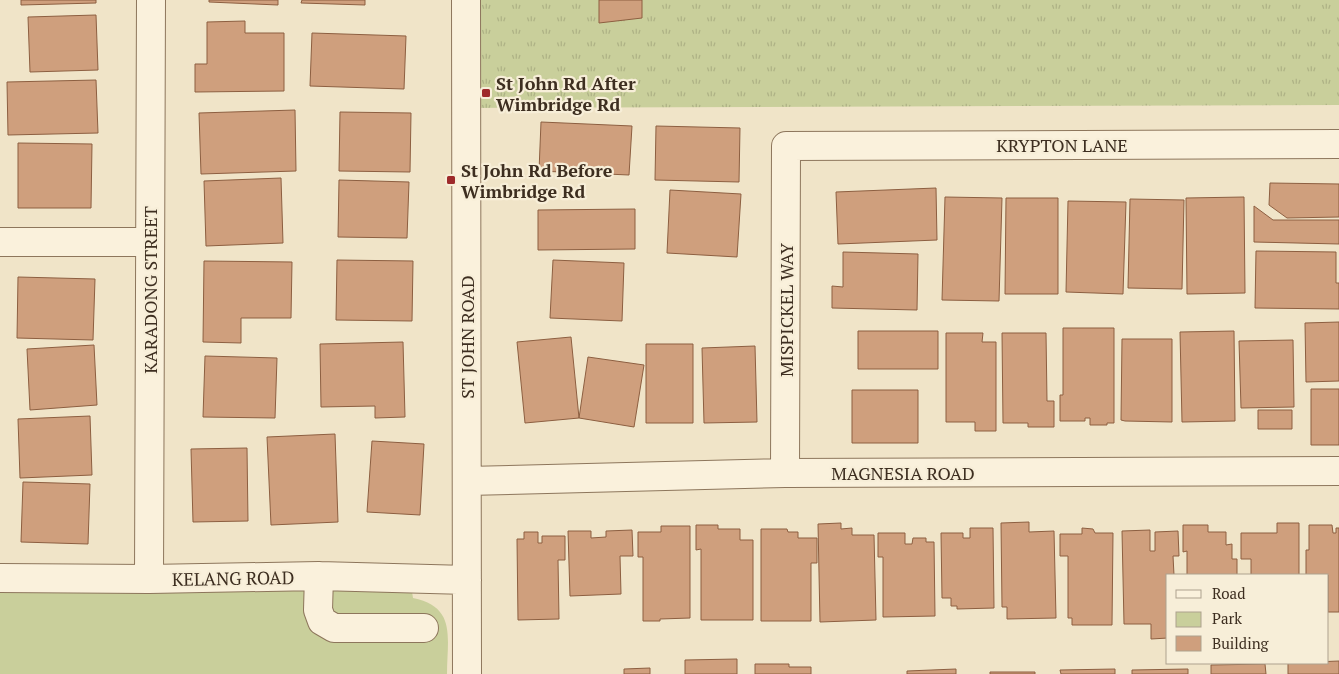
<svg xmlns="http://www.w3.org/2000/svg" width="1339" height="674" font-family="'PT Serif',serif">
  <style>
    .grass { fill: url(#grass-tufts) }
    .park { fill: #c9cf9b }
    .building { fill: #cf9f7d; stroke: #8d5f41 }
    .lines { fill: none; stroke-linecap: round; stroke-linejoin: round }
    .minor-casing { stroke: #8d765c; stroke-width: 30 }
    .minor { stroke: #faf1dc; stroke-width: 28 }
    .poi-dot { fill: #9e2a2b; stroke: #f7eed8; stroke-width: 2 }
    .labels { text-anchor: middle; dominant-baseline: central; stroke-width: 4.5; stroke-linejoin: round; paint-order: stroke }
    .poi-label { font-size: 18px; font-weight: bold; fill: #3d2e20; stroke: #f7eed8; text-anchor: start }
    .street-label { font-size: 18px; fill: #3d2e20; stroke: #f7eed8 }
  </style>
  <defs>
    <pattern id="grass-tufts" width="24" height="20" patternUnits="userSpaceOnUse" patternTransform="scale(1.25)"><rect width="24" height="20" fill="#c9cf9b"/><path d="M3 7l-1-3M5 7V3M7 7l1-3M15 17l-1-3M17 17v-4M19 17l1-3" fill="none" stroke="#aeb285"/></pattern>
  </defs>
  <rect width="100%" height="100%" fill="#f0e4c8"/>
  <path class="grass" d="M463,0H1339V105L466,108Z"/>
  <path class="park" d="M0,578L410,579L413,598C457,607 447,638 447,674H0Z"/>
  <path class="building" d="M21,0H96V3L21,5Z
    M209,0H278V5L209,2Z
    M302,0H365V5L301,3Z
    M599,0H642V18L599,23Z
    M96,15L98,70L30,72L28,17Z
    M245,21V33H284V91L195,92V64H207V22Z
    M312,33L406,36L404,89L310,86Z
    M96,80L98,133L8,135L7,82Z
    M295,110L296,171L201,174L199,113Z
    M340,112L411,113L410,172L339,171Z
    M541,122L632,126L629,175L539,171Z
    M656,126L740,128L739,182L655,180Z
    M18,143L92,144L91,208H18Z
    M281,178L283,243L206,246L204,181Z
    M339,180L409,182L407,238L338,237Z
    M1270,183L1339,184V217L1287,218L1269,205Z
    M936,188L937,240L838,244L836,192Z
    M670,190L741,194L737,257L667,253Z
    M945,197L1002,198L999,301L942,300Z
    M1244,197L1245,293L1187,294L1186,198Z
    M1006,198H1058V294H1005Z
    M1130,199L1184,200L1182,289L1128,288Z
    M1068,201L1126,202L1123,294L1066,292Z
    M1254,206L1273,220H1339V244L1254,242Z
    M635,209V249L538,250V210Z
    M1256,251L1336,252V283H1339V309L1255,308Z
    M843,252L918,254L917,310L832,308V286L843,287Z
    M337,260L413,261L412,321L336,320Z
    M553,260L624,263L622,321L550,318Z
    M204,261L292,262L291,318H241V343L203,342Z
    M18,277L95,279L93,340L17,338Z
    M1339,322V381L1306,382L1305,323Z
    M1063,328H1114V423H1107V425H1090V418H1085V421H1060V395H1063Z
    M858,331H938V369H858Z
    M1234,331L1235,421L1182,422L1180,332Z
    M946,333H983L982,342H996V431H975V422H946Z
    M1002,333H1046L1047,401H1054V427H1028V423H1003Z
    M571,337L579,418L525,423L517,342Z
    M1122,339H1172V422L1125,421L1121,420Z
    M1293,340L1294,407L1241,408L1239,341Z
    M403,342L405,417L375,418V406L321,407L320,344Z
    M646,344H693V423H646Z
    M94,345L97,405L30,410L27,349Z
    M755,346L757,422L704,423L702,348Z
    M205,356L277,358L275,418L203,417Z
    M588,357L644,365L634,427L579,418Z
    M1311,389H1339V445H1311Z
    M852,390H918V443H852Z
    M1258,410H1292V429H1258Z
    M90,416L92,475L20,478L18,419Z
    M335,434L338,522L271,525L267,437Z
    M372,441L424,444L420,515L367,512Z
    M247,448L248,521L193,522L191,449Z
    M23,482L90,484L88,544L21,542Z
    M1029,522V532L1054,531L1056,618L1007,619V607H1002L1001,523Z
    M841,523V529L852,528V535H874L876,620L820,622L818,524Z
    M1277,523H1299V575H1251V559H1241V533H1277Z
    M696,525H718V529H740V540H753V620H701V549L696,550Z
    M1183,525H1208V532H1226V545L1232,544V559H1237V575H1187V551L1183,552Z
    M1309,525H1332L1333,533H1336V528H1339V612H1328V575H1306V550H1309Z
    M661,526H690V618L660,619V621H643V557H638V532H661Z
    M970,528H993L994,608L957,609V606H951V598H942L941,533H963V538H970Z
    M1082,528L1093,529L1095,533H1113L1112,625H1072V618H1068V556H1060V534H1082Z
    M761,529H787L788,532H798V538H817V563H811V621H761Z
    M632,530L633,556H620L621,594L570,596L568,531H591V538L606,537V531Z
    M1150,530V551H1155V532L1178,531L1179,556H1173L1174,575H1168V638L1151,639V624H1124L1122,531Z
    M524,532H538V543H542V536H565V560H558L559,619L518,620L517,539H524Z
    M878,533H905V544H912L913,538H926V542H934L935,616L883,617V557H878Z
    M737,659V674H685V660Z
    M1339,661V674H1288V663Z
    M755,664H789V667H811V674H755Z
    M1265,664L1266,674H1211V665Z
    M650,668V674H624V669Z
    M956,669V674H907V671Z
    M1115,669V674H1061L1060,670Z
    M1188,669V674H1132V670Z
    M990,672H1035V674H990Z"/>
  <g class="lines">
    <g class="minor-casing">
      <path id="minor" d="M466,0L467,674
        M0,242H150
        M785,473L786,146L1339,144
        M467,481L785,473L1339,471
        M319,576L318,610L322,621L334,628H424
        M0,578L149,579L319,576L467,580
        M149,579L151,0"/>
    </g>
    <use href="#minor" class="minor"/>
  </g>
  <g class="poi-dot">
    <rect x="481" y="88" width="10" height="10" rx="2.5"/>
    <rect x="446" y="175" width="10" height="10" rx="2.5"/>
  </g>
  <g class="labels">
    <g class="poi-label">
      <text x="496" y="83">St John Rd After<tspan x="496" dy="21">Wimbridge Rd</tspan></text>
      <text x="461" y="170">St John Rd Before<tspan x="461" dy="21">Wimbridge Rd</tspan></text>
    </g>
    <g class="street-label">
      <text x="1062" y="145">KRYPTON LANE</text>
      <text transform="translate(150 290) rotate(-90)">KARADONG STREET</text>
      <text transform="translate(786 310) rotate(-90)">MISPICKEL WAY</text>
      <text transform="translate(467 337) rotate(-90)">ST JOHN ROAD</text>
      <text x="903" y="473">MAGNESIA ROAD</text>
      <text transform="translate(233 578) rotate(-1)">KELANG ROAD</text>
    </g>
  </g>
  <rect x="1166" y="574" width="162" height="90" fill="#f7eed8" stroke="#ada18e"/>
  <rect x="1176" y="590" width="25" height="8" fill="#faf1dc" stroke="#ada18e"/>
  <text x="1212" y="599" font-size="15" fill="#3d2e20">Road</text>
  <rect x="1176" y="612" width="25" height="15" fill="#c9cf9b" stroke="#ada18e"/>
  <text x="1212" y="624" font-size="15" fill="#3d2e20">Park</text>
  <rect x="1176" y="636" width="25" height="15" fill="#cf9f7d" stroke="#ada18e"/>
  <text x="1212" y="649" font-size="15" fill="#3d2e20">Building</text>
</svg>
